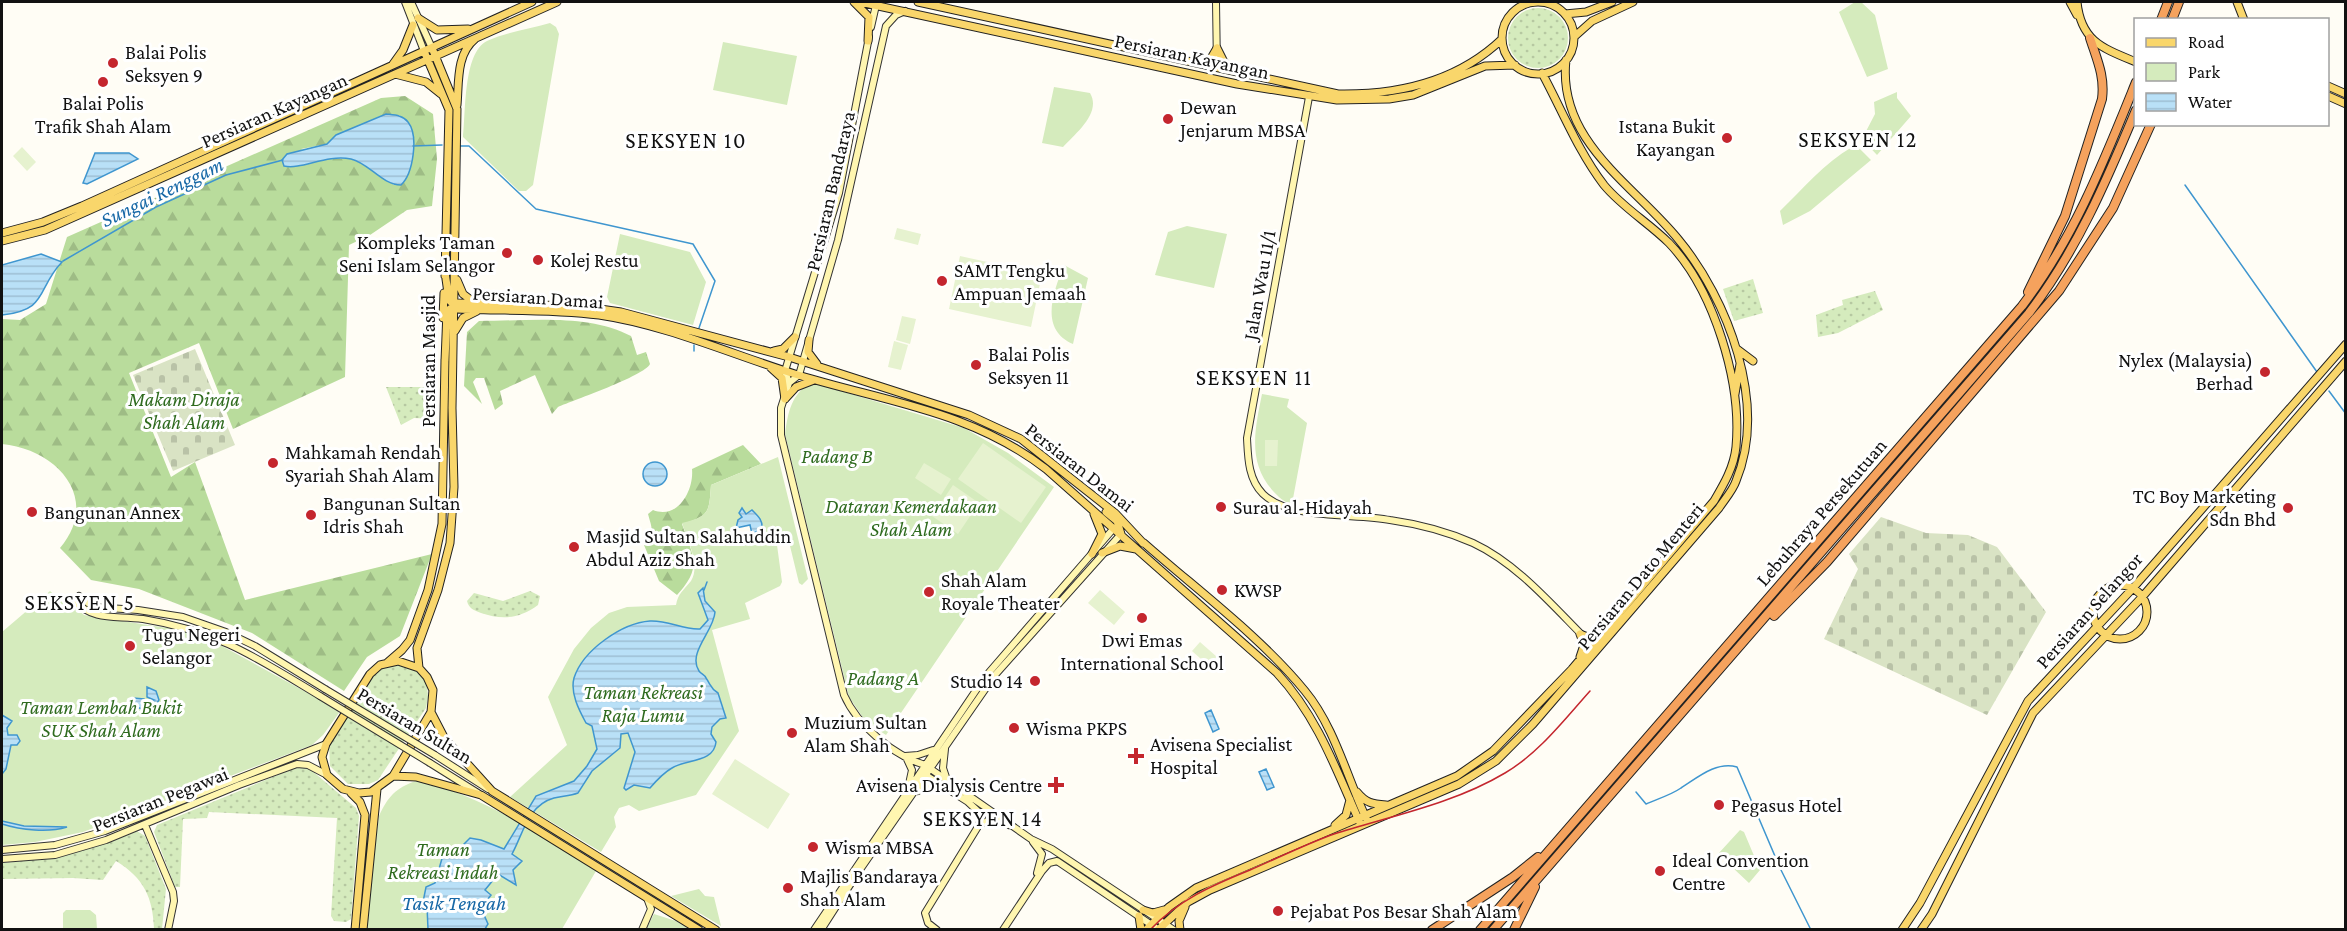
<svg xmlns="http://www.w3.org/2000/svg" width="2347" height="931" font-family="'Crimson Pro',serif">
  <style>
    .grass { fill: url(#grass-dots) }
    .forest { fill: url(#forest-firs); fill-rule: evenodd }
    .cemetery { fill: url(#cemetery-stones) }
    .park { fill: #d5ebbd; fill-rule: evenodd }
    .pitch { fill: #e6f2cf }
    .water { fill: url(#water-rules); stroke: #3f96cf; stroke-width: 1.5 }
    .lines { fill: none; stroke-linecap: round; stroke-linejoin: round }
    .stream { stroke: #3f96cf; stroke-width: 1.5 }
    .secondary-casing { stroke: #333; stroke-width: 8 }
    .primary-casing { stroke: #222; stroke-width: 9 }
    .highway-casing { stroke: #222; stroke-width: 10 }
    .secondary { stroke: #fff6b0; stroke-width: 6 }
    .primary { stroke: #f9d66b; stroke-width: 7 }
    .highway { stroke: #f5a25d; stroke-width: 8 }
    .tram { stroke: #c4262e; stroke-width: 1.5 }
    .secondary-bridge-casing { stroke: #333; stroke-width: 8; stroke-linecap: butt }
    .secondary-bridge { stroke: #fff6b0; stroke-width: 6 }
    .poi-dot { fill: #c4262e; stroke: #fff; stroke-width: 2 }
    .labels { text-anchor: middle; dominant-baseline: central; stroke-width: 6; stroke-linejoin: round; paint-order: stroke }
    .poi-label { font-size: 20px; fill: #111; stroke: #fff; text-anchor: start }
    .street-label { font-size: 20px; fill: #111; stroke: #fff }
    .park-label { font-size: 20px; font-style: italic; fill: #2f6b1f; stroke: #fff }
    .water-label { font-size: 21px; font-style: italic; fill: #1768a6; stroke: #fff }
    .quarter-label { font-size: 22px; letter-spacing: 1.5px; fill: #111; stroke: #fff }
  </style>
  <defs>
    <pattern id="grass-dots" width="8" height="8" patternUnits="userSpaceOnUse" patternTransform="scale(1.5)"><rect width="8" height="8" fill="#d5ebbd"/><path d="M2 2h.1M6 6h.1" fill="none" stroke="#b6c8a1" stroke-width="1.8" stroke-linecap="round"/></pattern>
    <pattern id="forest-firs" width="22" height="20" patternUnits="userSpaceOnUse" patternTransform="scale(1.5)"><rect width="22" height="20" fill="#b9dc9c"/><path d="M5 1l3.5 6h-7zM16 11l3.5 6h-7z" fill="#9ebc85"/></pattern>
    <pattern id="cemetery-stones" width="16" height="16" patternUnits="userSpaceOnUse" patternTransform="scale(1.5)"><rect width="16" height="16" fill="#d9e3c4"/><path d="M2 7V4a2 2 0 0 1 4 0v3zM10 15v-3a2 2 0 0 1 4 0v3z" fill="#b9c2a7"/></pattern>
    <pattern id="water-rules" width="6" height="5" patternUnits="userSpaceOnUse" patternTransform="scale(1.5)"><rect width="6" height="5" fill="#b9e0f7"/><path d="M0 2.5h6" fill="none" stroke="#9ebfd3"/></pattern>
  </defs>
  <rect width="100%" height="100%" fill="#fffdf5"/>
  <path class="grass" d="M1508 38a30 30 0 1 1 60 0a30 30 0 1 1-60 0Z
    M1753,279L1763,313L1734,321L1723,289Z
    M1875,291L1883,310L1838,333L1818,337L1816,315L1843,305L1842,300Z
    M386,387H436L434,419L414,418L401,425Z
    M530,591L540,596L538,605C519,619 502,620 481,613C474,610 469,609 467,601L474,593L503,601Z
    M392,664L412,668L422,676L427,685L428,697L426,708L378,780L369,784H348L330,766L329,745L370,675L380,668Z
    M297,767L310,769L356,808L359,816L351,919L346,922L334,921L331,916L337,818L209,812L207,818L183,819L180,887H175L154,832L157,825Z
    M137,831L145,836L166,889L162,929H154C153,898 144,878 116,861L103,880L73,878L2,879V863C53,859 89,852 137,831Z"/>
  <path class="forest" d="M405,96L433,114L437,159L432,206L407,210L370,235L349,245L345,377L233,429L199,343L129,373L171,477L195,462L245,600L432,554L400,636L367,657L344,691L252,633L139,589L91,580L60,548C102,498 56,449 2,444V319L20,320L46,304L67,237L381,98ZM399,115C422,132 401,163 394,185L365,165L351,159L322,158L301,149L327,144L336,135Z
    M479,321C527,321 588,313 631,336L637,355L646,352L650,364C644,376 574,400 558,407L552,414L535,375L500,391L503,404L495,410L484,378H476L473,382L482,404L464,386L467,332Z
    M743,445L761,464L711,485C709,512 710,516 682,524C693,557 703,567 677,595L659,581L644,545C657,537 651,526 648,514L653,510C678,520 694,490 692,469Z"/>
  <path class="cemetery" d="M195,349L235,445L173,471L133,375Z
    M1881,517L1926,533L1968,535L1997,547L2046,612L1987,715L1824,639L1858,569L1849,554Z"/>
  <path class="park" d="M1855,2H1861L1875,15L1888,69L1867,77L1839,12Z
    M550,23L556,27L559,34L533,185L526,191H519L463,137C466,112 463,53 487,41C506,32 530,29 550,23Z
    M723,42L797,56L787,105L713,90Z
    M1054,87L1090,93C1102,113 1075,134 1063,147L1042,143Z
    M1897,92V98L1911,116L1877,155L1862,139L1875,114L1874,102Z
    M1852,147L1859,148L1871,160L1810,211L1783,225L1780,211C1803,189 1824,163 1852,147Z
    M1187,226L1227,234L1214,288L1155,275L1168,232Z
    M620,234L690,252L706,282L693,325L610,303L607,297Z
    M1064,265L1088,278L1073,344C1039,329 1053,293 1064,265Z
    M811,382L964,428L1008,453L1054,487L886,735L866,722L849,697L785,434C788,412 791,395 811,382Z
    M1262,394L1289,399L1287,407L1307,423L1292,504C1283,502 1279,497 1273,491C1247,462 1255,429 1262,394Z
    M778,457L808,579L802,585L799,583L790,546L785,543L777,545L782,582L780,586L745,603L750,619L712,630L739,731L696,795L639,811L629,805L619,808L614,817L616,827L601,852L510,797L567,745L548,697L574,649L591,628L609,613L627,607L676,605C678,593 684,590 691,581C701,565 687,539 682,523C710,516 709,512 711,485ZM752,510L761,520V531L752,534L753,537L739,540L736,528L742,517Z
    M50,591L64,604L68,601L84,615L180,630L213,641L337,709L339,713L323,735L312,745L83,832L35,842L2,845V632Z
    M416,781C484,795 538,834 596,871L562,929L365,930L379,816C388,797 395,788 416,781Z
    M1740,830L1744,832L1760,870L1749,883L1718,854Z
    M699,889L705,896L714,897L721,926L671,896Z
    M66,910H90L96,915L97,929H63V913Z
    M654,914L676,921L690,929H646Z"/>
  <path class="pitch" d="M22,147L36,162L27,171L13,156Z
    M897,228L921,234L918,245L894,239Z
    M960,256L1042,274L1031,327L949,309Z
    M902,316L916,319L910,344L896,340Z
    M894,341L908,345L901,370L888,367Z
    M1265,440H1278L1277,466H1265Z
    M983,443L1046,487L1021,523L958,479Z
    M924,463L951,479L941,495L915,478Z
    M953,485L979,503L958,534L932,516Z
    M1100,590L1125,612L1114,625L1088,603Z
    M1200,642L1217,657L1209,666L1192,651Z
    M735,759L790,794L768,829L712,794Z"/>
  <path class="water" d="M386,114C394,115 403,115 408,122C419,136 413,174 401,185C382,185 369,163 351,159C326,154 302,170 284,166L282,160L287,154L327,144L336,135Z
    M95,153H129L138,159L87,184L83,183Z
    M41,254L62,262C36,289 49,310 2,315V265Z
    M643 474a12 12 0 1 1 24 0a12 12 0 1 1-24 0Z
    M742,508L746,514L752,510C758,516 763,520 762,529L752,534L750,525L736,528L738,520L742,517L739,513Z
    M703,588L705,601L715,612C714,631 687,653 699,671C701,674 705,675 706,678C711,685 710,688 718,693L726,718L720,719L712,727L711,734L716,742C714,763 686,759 672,768C663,773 656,781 650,788L634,785L626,790L624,788L635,752L628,733L621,734L620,748L592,771L578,793C570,796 562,796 554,798C528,805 523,834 512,854L522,861L513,870L516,885L498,874L485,890L491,895L481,908L488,924L485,929H428L427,906L423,902L426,887L435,883L443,855L455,853L470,838L481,840L504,849L536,796L574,781L587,766L597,749L592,726L586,723C579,710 570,693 574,678C583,650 622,623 650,621C668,620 683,630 700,629L708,620L698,593Z
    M147,687L156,691L159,700L154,708L146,711L137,707L134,698L144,699L146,707L147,701L154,700L147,697Z
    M1211,710L1219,729L1213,732L1205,713Z
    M2,715L12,721L7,728L8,735H17L20,741L17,745H11L6,769L2,774Z
    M1266,769L1274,787L1267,790L1259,772Z
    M2,821L24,826L67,827C48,833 21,830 2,824Z"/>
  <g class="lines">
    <path class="stream" d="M413,146L442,145
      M460,146H469L536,209L693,244L715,281L699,328
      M2185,185L2317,372
      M63,261L156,207L226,175L283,160
      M694,345V351
      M2329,391L2346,414
      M704,590L707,582
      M1636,792L1646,804C1657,799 1671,795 1681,788C1697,778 1716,761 1737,767L1780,868L1811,930"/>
    <g class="secondary-casing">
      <path id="secondary" d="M405,2L424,51
        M411,2L432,48
        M1216,2L1217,68
        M871,27L876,5
        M869,37L839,193L785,371L789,383L781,408V435L844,695C857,725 894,756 925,765L1031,839L1052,849L1174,930
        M1309,97L1247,438C1248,457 1248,479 1263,494C1290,520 1354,513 1390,520C1418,524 1446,531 1473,543C1520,565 1556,610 1593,646
        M789,383L799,375L838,240L886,26L896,15L905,11
        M320,696C257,658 218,631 143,619C115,615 96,622 74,601L79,596L93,607L138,610L183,617L226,632L255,646L325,689
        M945,749L943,768L947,780
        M435,755L488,789
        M905,756L918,755L933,750
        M906,757L912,770L909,784
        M430,763L478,793
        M924,774L968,802L982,815L979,825L925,913L928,923L937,930
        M918,791L929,785H939
        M145,825L173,892L174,901L168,930
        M979,825L992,819L1008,825
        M1033,842L1042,854L1037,873
        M2,850L55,845L105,831L326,744
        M2,859L55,855L106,840L239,785L297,764L308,765L327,775
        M642,930L651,909L647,898
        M814,930L985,677L1114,528
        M821,930L857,874L995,675L1121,534
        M1003,930L1042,871L1049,863L1057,861L1159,930"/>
    </g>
    <g class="primary-casing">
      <path id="primary" d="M854,2L869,17L868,41
        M860,2L1237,84L1337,100L1389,99L1413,95L1485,66L1515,65
        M918,2L1338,94C1398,95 1458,81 1502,39
        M2070,2L2077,15
        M2077,2C2081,41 2102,48 2136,62
        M2237,2L2244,20
        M1502 38a36 36 0 1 1 72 0a36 36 0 1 1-72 0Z
        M1565,14L1586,12L1612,2
        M418,18L437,30L468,29
        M1574,37L1592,21L1633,2
        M1217,48L1224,62L1232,70
        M424,51L449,110L445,276
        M1200,63L1210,60L1217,48
        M393,64L403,50L413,25
        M395,74L426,82L441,94
        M2328,86L2346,94
        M2328,96L2346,104
        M457,105C459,83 456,54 475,39
        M2,233L43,222L82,206L532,2
        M2,241L45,230L557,2
        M445,272L449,300L458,309C505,311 552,309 599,315C667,325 733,355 798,375C887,402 971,411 1046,469L1277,673C1317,716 1336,769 1359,821
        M457,280L463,294L475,303
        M443,318L444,293
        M455,331L463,318L477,311
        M809,340L808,352L817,364
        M1737,349L1753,361
        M774,351L783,349L795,337
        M445,361L447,311L458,303L579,306L621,312L789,357L969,415L1021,439L1115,513L1143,543
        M771,368L782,378L785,399
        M1735,394L1740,364
        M785,399L796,387L814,380
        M1106,512L1117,521L1121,534
        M1144,543C1196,589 1261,637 1305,691C1334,726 1347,777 1366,818
        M1102,553L1120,546L1136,549
        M1092,554L1102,534L1094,514
        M2093 612a27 27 0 1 1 54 0a27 27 0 1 1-54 0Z
        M1580,634L1590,638L1602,632
        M1580,657L1584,645L1580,634
        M398,661L419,668L427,677L433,690L431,712L393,776L371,792L359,793L343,789L327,775L322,757L326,744L370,674L380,665Z
        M387,663L402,650L410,640L428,590L442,524L445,359
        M419,668L417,648L438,590L450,543L454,487L452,408L457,109L432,48
        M431,712L445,739L492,791L716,930
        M393,776L416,777L481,795L699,930
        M1357,792C1366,803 1372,804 1386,805
        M351,793L360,802L365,815L355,930
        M1335,825L1346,815L1350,800
        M1143,910L1153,913L1164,910
        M1139,916L1141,930
        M363,930L377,789
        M1146,930L1169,907L1196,888L1457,776L1493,751L1572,669L1714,501C1724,484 1734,467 1736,447C1742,382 1714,290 1669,243C1649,223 1622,207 1604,185C1578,151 1562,110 1542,73
        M1158,930L1188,902L1210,890L1459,784L1496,761L1533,724L1719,508C1725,499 1733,490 1736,481C1768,404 1728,299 1678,239C1634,185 1557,141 1566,60
        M1180,930L1179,921L1185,907
        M1902,930L1920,903L2028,701L2133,588L2346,344
        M1921,930L1932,914L2033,713L2143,596L2346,361"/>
    </g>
    <g class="highway-casing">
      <path id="highway" d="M2161,20L2168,2
        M2172,20L2179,2
        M2028,292L2065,216L2102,99C2105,76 2097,60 2090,38
        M1774,616L1827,562L2059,291L2113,208L2151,124
        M1432,930L1513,877L1538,857
        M1480,930L2022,306C2074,238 2104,161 2136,82
        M1493,930L2029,313C2077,250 2106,182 2136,110
        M1514,930L1535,887"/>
    </g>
    <use href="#secondary" class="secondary"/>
    <use href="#primary" class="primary"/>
    <use href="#highway" class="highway"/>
    <path class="tram" d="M1150,930C1178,900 1213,885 1250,870C1278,858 1306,844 1334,834C1391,816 1453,804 1505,773C1539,753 1564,720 1590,691"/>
    <g class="secondary-bridge-casing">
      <path id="secondary-bridge" d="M325,689L435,755
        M320,696L430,763"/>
    </g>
    <use href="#secondary-bridge" class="secondary-bridge"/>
  </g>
  <g class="poi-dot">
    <circle cx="113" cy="63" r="6"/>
    <circle cx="103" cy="82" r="6"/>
    <circle cx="1168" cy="119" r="6"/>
    <circle cx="1727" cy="138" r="6"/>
    <circle cx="507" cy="253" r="6"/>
    <circle cx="538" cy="260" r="6"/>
    <circle cx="942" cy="281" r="6"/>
    <circle cx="976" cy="365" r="6"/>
    <circle cx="2265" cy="372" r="6"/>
    <circle cx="273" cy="463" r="6"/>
    <circle cx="1221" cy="507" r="6"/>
    <circle cx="2288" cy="508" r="6"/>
    <circle cx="32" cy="512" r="6"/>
    <circle cx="311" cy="515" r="6"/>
    <circle cx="574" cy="547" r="6"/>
    <circle cx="1222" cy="590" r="6"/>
    <circle cx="929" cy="592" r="6"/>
    <circle cx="1142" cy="618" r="6"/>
    <circle cx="130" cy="646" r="6"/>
    <circle cx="1035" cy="681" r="6"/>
    <circle cx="1014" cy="728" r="6"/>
    <circle cx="792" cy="733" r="6"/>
    <path d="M1133 747h6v6h6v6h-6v6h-6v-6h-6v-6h6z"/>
    <path d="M1053 776h6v6h6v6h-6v6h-6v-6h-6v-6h6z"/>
    <circle cx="1719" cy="805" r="6"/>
    <circle cx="813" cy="847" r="6"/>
    <circle cx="1660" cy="871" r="6"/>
    <circle cx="788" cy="888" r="6"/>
    <circle cx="1278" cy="911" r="6"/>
  </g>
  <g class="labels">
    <g class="poi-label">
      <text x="125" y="52">Balai Polis<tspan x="125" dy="23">Seksyen 9</tspan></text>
      <text x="103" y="103" text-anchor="middle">Balai Polis<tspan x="103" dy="23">Trafik Shah Alam</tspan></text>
      <text x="1180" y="107">Dewan<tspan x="1180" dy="23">Jenjarum MBSA</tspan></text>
      <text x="1715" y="126" text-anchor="end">Istana Bukit<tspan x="1715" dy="23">Kayangan</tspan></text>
      <text x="495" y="242" text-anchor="end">Kompleks Taman<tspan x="495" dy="23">Seni Islam Selangor</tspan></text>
      <text x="550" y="260">Kolej Restu</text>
      <text x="954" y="270">SAMT Tengku<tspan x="954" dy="23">Ampuan Jemaah</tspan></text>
      <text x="988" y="354">Balai Polis<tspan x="988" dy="23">Seksyen 11</tspan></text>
      <text x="2253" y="360" text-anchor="end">Nylex (Malaysia)<tspan x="2253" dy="23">Berhad</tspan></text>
      <text x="285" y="452">Mahkamah Rendah<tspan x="285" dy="23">Syariah Shah Alam</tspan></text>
      <text x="2276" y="496" text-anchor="end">TC Boy Marketing<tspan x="2276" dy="23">Sdn Bhd</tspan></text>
      <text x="323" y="503">Bangunan Sultan<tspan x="323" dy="23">Idris Shah</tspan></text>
      <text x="1233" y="507">Surau al-Hidayah</text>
      <text x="44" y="512">Bangunan Annex</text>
      <text x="586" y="536">Masjid Sultan Salahuddin<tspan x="586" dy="23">Abdul Aziz Shah</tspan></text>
      <text x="941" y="580">Shah Alam<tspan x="941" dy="23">Royale Theater</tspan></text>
      <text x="1234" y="590">KWSP</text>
      <text x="142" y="634">Tugu Negeri<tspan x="142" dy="23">Selangor</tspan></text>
      <text x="1142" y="640" text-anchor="middle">Dwi Emas<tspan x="1142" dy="23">International School</tspan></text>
      <text x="1023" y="681" text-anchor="end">Studio 14</text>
      <text x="804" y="722">Muzium Sultan<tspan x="804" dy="23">Alam Shah</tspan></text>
      <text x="1026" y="728">Wisma PKPS</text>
      <text x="1150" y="744">Avisena Specialist<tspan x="1150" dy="23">Hospital</tspan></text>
      <text x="1042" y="785" text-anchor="end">Avisena Dialysis Centre</text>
      <text x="1731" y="805">Pegasus Hotel</text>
      <text x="825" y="847">Wisma MBSA</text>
      <text x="1672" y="860">Ideal Convention<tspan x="1672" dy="23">Centre</tspan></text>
      <text x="800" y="876">Majlis Bandaraya<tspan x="800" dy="23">Shah Alam</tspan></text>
      <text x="1290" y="911">Pejabat Pos Besar Shah Alam</text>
    </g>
    <g class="street-label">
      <text transform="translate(1192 56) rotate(12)">Persiaran Kayangan</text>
      <text transform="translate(274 110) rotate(-24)">Persiaran Kayangan</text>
      <text transform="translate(830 191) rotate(-77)">Persiaran Bandaraya</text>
      <text transform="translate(1259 285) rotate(-80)">Jalan Wau 11/1</text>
      <text transform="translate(538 297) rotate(4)">Persiaran Damai</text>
      <text transform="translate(428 361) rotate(-90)">Persiaran Masjid</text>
      <text transform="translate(1080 467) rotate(38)">Persiaran Damai</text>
      <text transform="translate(1821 512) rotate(-49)">Lebuhraya Persekutuan</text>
      <text transform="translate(1640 576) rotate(-50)">Persiaran Dato Menteri</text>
      <text transform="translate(2089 610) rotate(-48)">Persiaran Selangor</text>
      <text transform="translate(415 725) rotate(31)">Persiaran Sultan</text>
      <text transform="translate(160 799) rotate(-22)">Persiaran Pegawai</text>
    </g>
    <g class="park-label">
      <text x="184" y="399">Makam Diraja<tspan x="184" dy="23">Shah Alam</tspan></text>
      <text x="837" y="456">Padang B</text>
      <text x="911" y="506">Dataran Kemerdakaan<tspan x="911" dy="23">Shah Alam</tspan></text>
      <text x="883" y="678">Padang A</text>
      <text x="643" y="692">Taman Rekreasi<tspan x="643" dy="23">Raja Lumu</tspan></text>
      <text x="101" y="707">Taman Lembah Bukit<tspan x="101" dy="23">SUK Shah Alam</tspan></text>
      <text x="443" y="849">Taman<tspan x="443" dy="23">Rekreasi Indah</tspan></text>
    </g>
    <g class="water-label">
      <text transform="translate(162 192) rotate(-26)">Sungai Renggam</text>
      <text x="454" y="903">Tasik Tengah</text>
    </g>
    <g class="quarter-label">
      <text x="1858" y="139">SEKSYEN 12</text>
      <text x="686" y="140">SEKSYEN 10</text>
      <text x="1254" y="377">SEKSYEN 11</text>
      <text x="80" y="602">SEKSYEN 5</text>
      <text x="983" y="818">SEKSYEN 14</text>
    </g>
  </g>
  <rect width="2347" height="931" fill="none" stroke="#111111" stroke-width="6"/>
  <rect x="2134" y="18" width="195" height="108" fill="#ffffff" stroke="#a0a0a0" stroke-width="1.5"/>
  <rect x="2146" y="38" width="30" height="9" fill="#f9d66b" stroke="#a0a0a0" stroke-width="1.5"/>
  <text x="2188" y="48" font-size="18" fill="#111111">Road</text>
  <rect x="2146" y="63" width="30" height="18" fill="#d5ebbd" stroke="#a0a0a0" stroke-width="1.5"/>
  <text x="2188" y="78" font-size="18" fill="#111111">Park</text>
  <rect x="2146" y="93" width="30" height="18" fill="url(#water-rules)" stroke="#a0a0a0" stroke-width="1.5"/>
  <text x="2188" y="108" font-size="18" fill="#111111">Water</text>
</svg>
